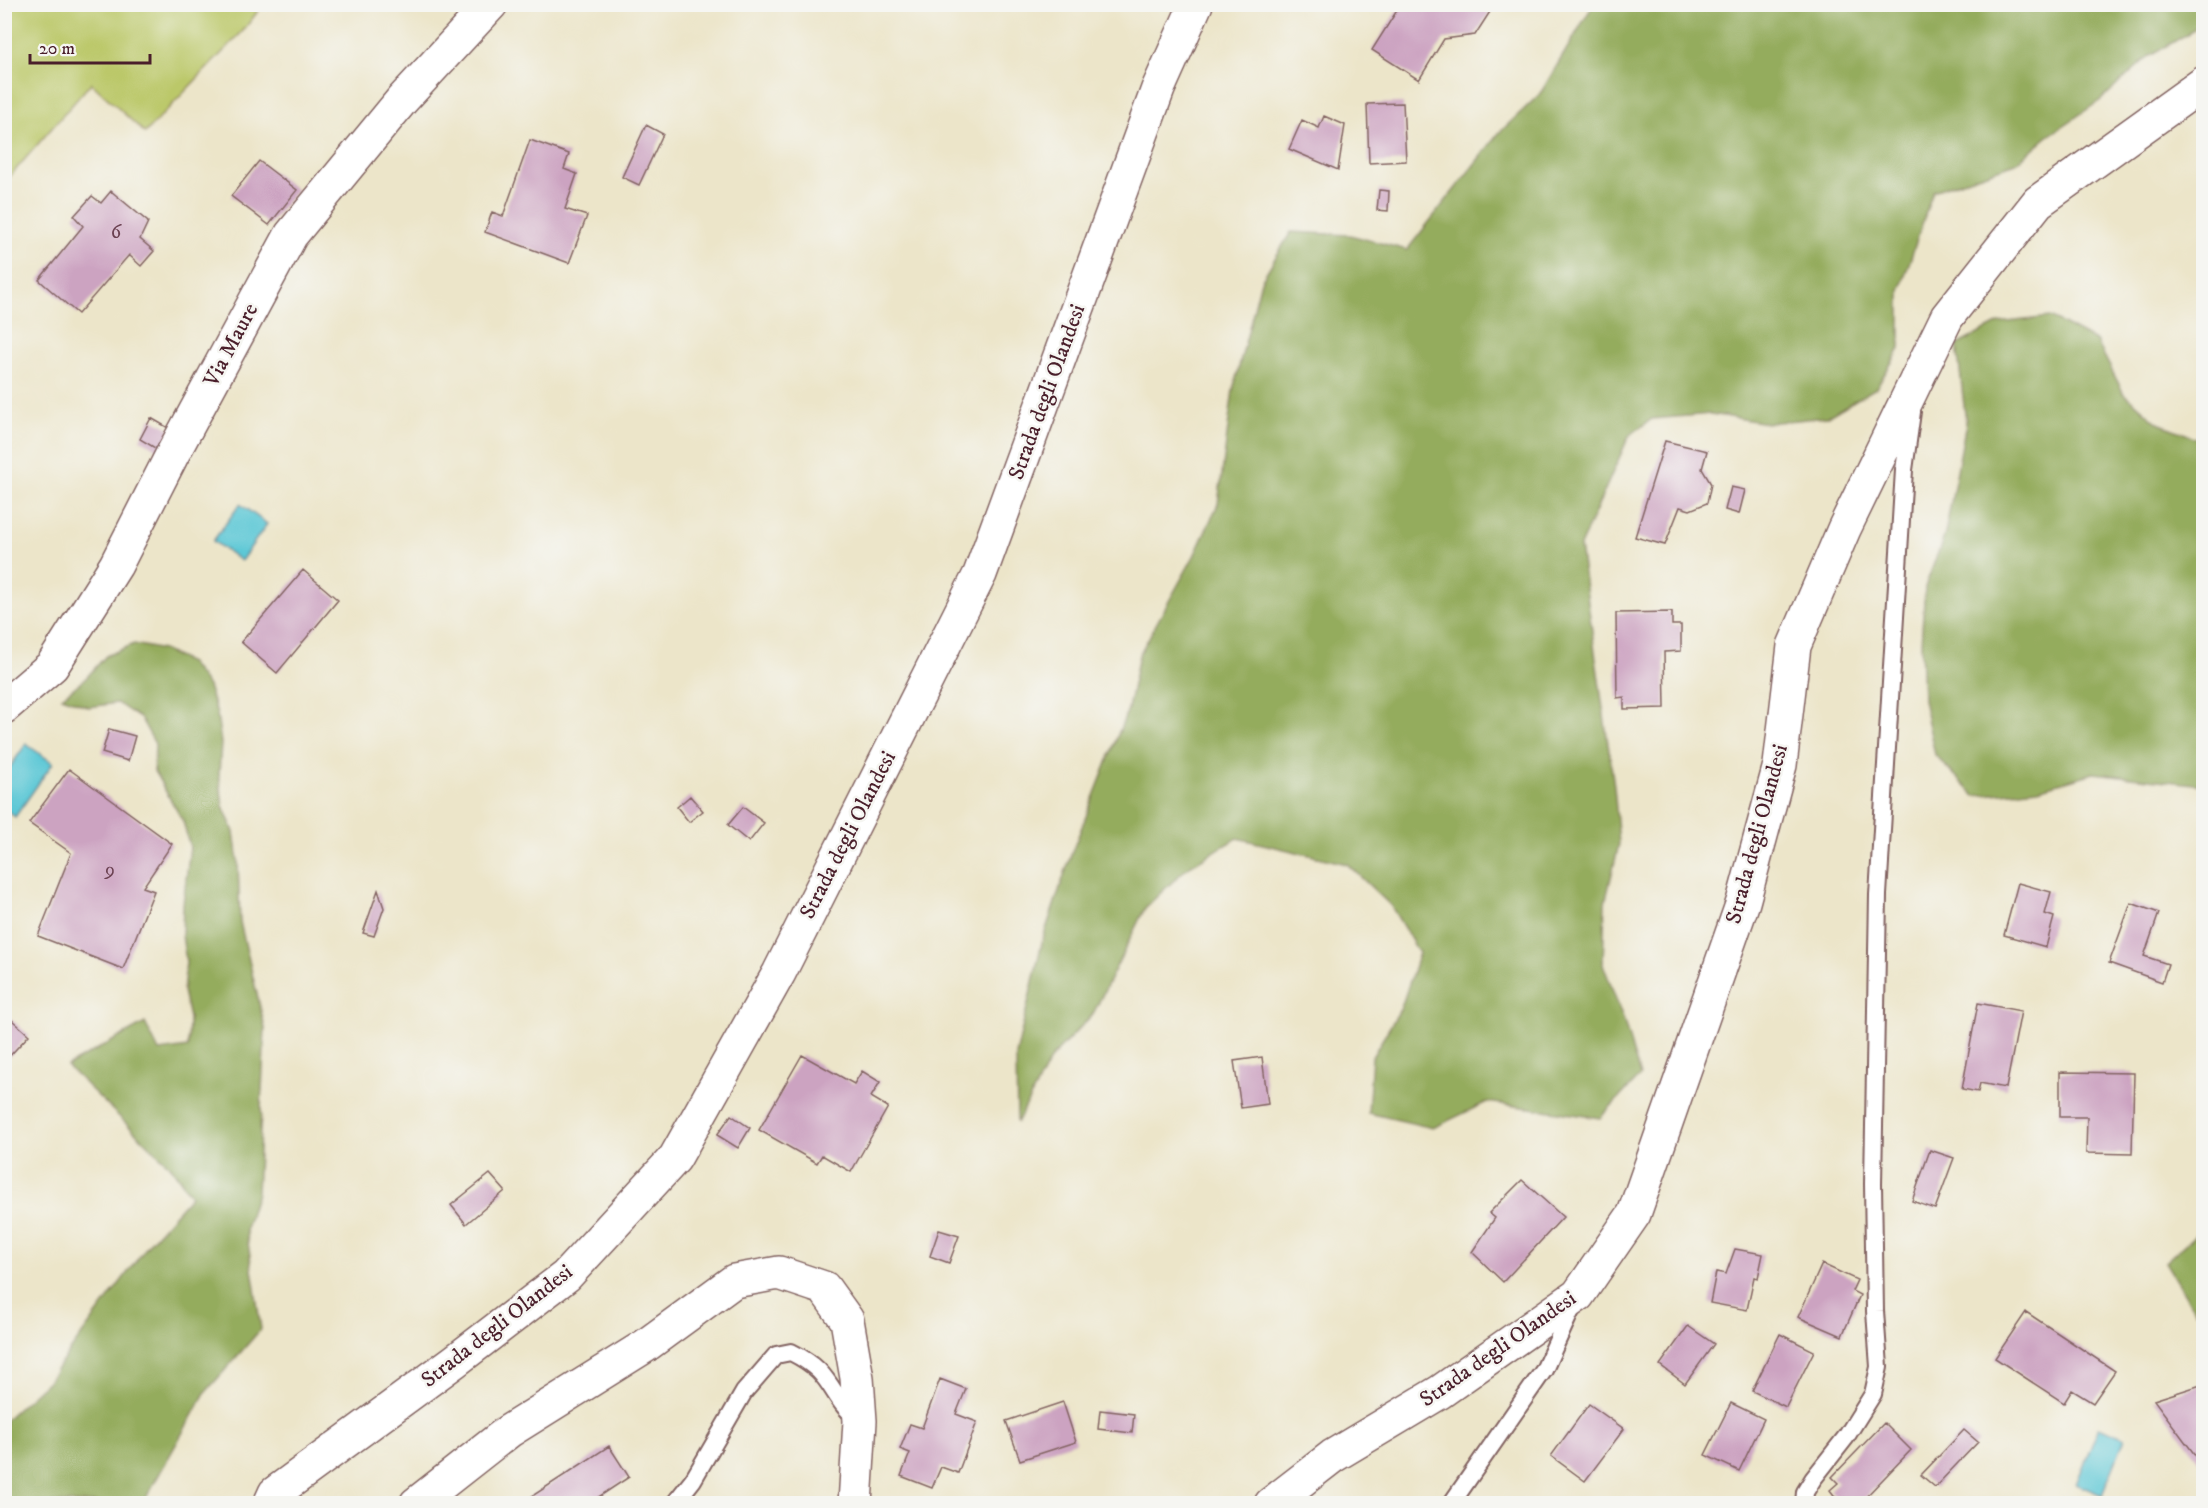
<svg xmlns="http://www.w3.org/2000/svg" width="2208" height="1508" font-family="'IM FELL DW Pica',serif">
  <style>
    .green { fill: #bbc869; stroke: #82744a; stroke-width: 1.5 }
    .forest { fill: #94ac5d; stroke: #6f6644; stroke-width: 1.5 }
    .water { fill: #5dc8d6; stroke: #547480; stroke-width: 1.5 }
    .building { fill: #cca3c1 }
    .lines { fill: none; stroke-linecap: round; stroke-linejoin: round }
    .lane-casing { stroke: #836462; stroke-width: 20 }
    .street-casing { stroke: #836462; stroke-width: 36 }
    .secondary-casing { stroke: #836462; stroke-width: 36 }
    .lane { stroke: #fff; stroke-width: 16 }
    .street { stroke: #fff; stroke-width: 33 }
    .secondary { stroke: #fff; stroke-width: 33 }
    .labels { text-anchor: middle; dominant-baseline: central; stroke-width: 5; stroke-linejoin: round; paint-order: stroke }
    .number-label { font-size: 20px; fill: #6a4050 }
    .street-label { font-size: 22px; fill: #4a1f2b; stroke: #f6f6f2 }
  </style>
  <rect width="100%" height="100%" fill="#f6f6f2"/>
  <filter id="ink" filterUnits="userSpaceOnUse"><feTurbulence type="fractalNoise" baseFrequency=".0167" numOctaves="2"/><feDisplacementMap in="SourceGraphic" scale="12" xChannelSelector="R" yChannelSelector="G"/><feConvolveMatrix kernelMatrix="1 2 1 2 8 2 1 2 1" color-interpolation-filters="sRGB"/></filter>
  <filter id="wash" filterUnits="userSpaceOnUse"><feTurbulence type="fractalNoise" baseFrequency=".008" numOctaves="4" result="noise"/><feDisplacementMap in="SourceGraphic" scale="24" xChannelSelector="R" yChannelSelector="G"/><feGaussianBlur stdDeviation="1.35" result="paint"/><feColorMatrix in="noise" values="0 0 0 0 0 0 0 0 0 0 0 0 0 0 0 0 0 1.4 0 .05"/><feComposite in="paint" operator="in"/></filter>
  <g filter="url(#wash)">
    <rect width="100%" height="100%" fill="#ece5c9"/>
    <path class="green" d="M5,4H260L261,7L243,31L145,133L91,83L5,182Z"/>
    <path class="forest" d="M1593,5L2203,4L2204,24L2148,57L2101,100L2047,137L2016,163L1933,191L1900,291V349L1876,388L1827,417L1767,423L1711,414L1652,419L1629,436L1580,546L1614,786L1619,844L1605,903L1603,964L1623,1018L1640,1076L1600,1118L1487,1102L1433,1128L1368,1113L1372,1057L1401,1008L1419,953L1391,906L1347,864L1237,838L1188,867L1145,908L1093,1014L1051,1058L1017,1123L1016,1055L1043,938L1072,852L1128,709L1139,655L1194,556L1218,504L1233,390L1261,281L1291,232L1350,235L1407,250L1499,133L1540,94Z
      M2050,317L2097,342L2123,392L2158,423L2201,440L2203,439V785L2094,773L2038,789L1975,796L1935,755L1923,700L1921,644L1925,587L1945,534L1966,423L1957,345L1999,323Z
      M134,644L163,650L190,663L208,686L217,714L221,743L219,774L223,806L234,832L238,861L240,922L265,1028L257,1193L246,1229L261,1329L205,1393L143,1503H5V1420L48,1381L150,1242L191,1196L172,1168L67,1066L145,1023L159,1051L188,1047L189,1018L183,991L186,962L182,935L183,904L190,847L183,821L154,771L155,744L141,719L117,703L89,707L62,697L85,679L106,656Z
      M2203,1228V1315L2195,1311L2165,1262Z"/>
    <path class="water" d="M240,504L267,524L241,561L213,541Z
      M26,744L53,763L15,817L5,809V774Z
      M2099,1427L2125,1438L2102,1495L2076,1484Z"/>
    <g id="blocks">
      <path class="building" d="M1401,4H1495L1475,35L1444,39L1419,80L1372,50Z
        M1403,103L1406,161L1369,163L1367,104Z
        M1324,116L1345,125L1338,170L1289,149L1302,120L1319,128Z
        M646,125L663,134L639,185L622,177Z
        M530,140L569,154L564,169L577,174L565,209L587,216L569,263L485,232L492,212L503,216Z
        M259,161L297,190L269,225L231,196Z
        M1379,190L1389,191L1388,211L1377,210Z
        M111,191L148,222L140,239L154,251L141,266L129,255L78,314L39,280L83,226L74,216L92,196L101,203Z
        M151,418L172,430L160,451L140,439Z
        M1665,441L1707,451L1702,469L1711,484L1707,503L1690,510L1680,507L1665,545L1635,537Z
        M1731,487L1745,490L1739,514L1725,510Z
        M303,570L338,600L277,673L241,642Z
        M1672,612V625H1681V651L1664,652L1665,708L1624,709V697L1617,698L1616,613Z
        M109,729L135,736L128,761L102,753Z
        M69,769L172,844L143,887L154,891L123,969L38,936L71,853L29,823Z
        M690,796L703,811L689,822L677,807Z
        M743,807L764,823L749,842L728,825Z
        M2018,883L2051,892L2045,914L2054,917L2046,947L2004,935Z
        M378,890L384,908L374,936L363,933Z
        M2131,903L2159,913L2144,956L2168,964L2162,982L2109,963Z
        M1978,1003L2021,1011L2006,1088L1980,1083L1978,1092L1962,1089Z
        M4,1013L29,1035L4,1062Z
        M802,1055L854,1084L862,1071L880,1082L871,1097L888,1107L851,1172L822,1155L817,1163L759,1130Z
        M1262,1057L1268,1104L1241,1108L1234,1061Z
        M2060,1072L2134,1073L2132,1154L2086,1153L2087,1117H2060Z
        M731,1115L750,1128L738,1148L717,1135Z
        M1930,1150L1954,1158L1935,1209L1912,1201Z
        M490,1174L505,1191L466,1224L451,1205Z
        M1522,1180L1563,1217L1503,1282L1472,1252L1495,1218L1489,1213Z
        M939,1230L959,1236L949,1263L930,1256Z
        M1735,1249L1763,1254L1758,1278L1754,1277L1747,1310L1710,1303L1716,1272L1726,1274Z
        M1822,1264L1857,1280L1852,1291L1860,1295L1842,1336L1798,1317Z
        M2026,1312L2115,1371L2093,1403L2072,1390L2064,1403L1995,1358Z
        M1688,1326L1714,1344L1685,1384L1660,1365Z
        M1780,1334L1814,1351L1786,1407L1752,1391Z
        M940,1379L966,1389L956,1414L977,1422L958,1473L941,1467L932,1488L901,1476L910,1453L900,1449L910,1424L922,1428Z
        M2204,1384V1467L2154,1400Z
        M1063,1402L1076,1442L1020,1460L1006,1421Z
        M1731,1403L1764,1419L1739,1471L1705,1455Z
        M1589,1404L1624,1429L1585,1481L1551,1456Z
        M1100,1410L1134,1414L1132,1433L1098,1429Z
        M1884,1423L1911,1450L1859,1504L1840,1503L1830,1490L1838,1483L1832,1477Z
        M1964,1430L1978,1442L1935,1487L1921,1475Z
        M609,1446L629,1477L588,1504H524L523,1502Z"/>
    </g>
  </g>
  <g filter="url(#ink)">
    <use href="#blocks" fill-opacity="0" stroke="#836462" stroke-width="1.5"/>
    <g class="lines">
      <g class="lane-casing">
        <path id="lane" d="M674,1504L693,1480L744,1392L776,1355L791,1352C801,1357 811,1363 819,1371C835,1388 839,1406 859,1420
          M1451,1504L1544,1370L1574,1304
          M1804,1504L1805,1492L1813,1479L1846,1437L1873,1394L1879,1367L1875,1311L1873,1184L1878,895L1904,470L1912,412"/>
      </g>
      <g class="street-casing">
        <path id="street" d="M4,707L52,666L116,565L171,457L291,235L402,100L491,4"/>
      </g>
      <g class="secondary-casing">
        <path id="secondary" d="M270,1504L275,1493L455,1361L566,1276L675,1158L779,973L980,574L1158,89L1196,4
          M416,1504L509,1431L645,1346L734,1281L779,1273L824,1288L847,1320L857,1378L860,1421L855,1504
          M1271,1504L1333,1456L1440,1392L1578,1295L1634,1214L1743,902L1780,765L1794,646L1844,529L1947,317L2038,202L2204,83"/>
      </g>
      <use href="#lane" class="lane"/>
      <use href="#street" class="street"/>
      <use href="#secondary" class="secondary"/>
    </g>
  </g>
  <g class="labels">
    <g class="number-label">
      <text x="116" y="232">6</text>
      <text x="110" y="870">9</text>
    </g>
    <g class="street-label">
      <text transform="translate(231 345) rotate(-62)">Via Maure</text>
      <text transform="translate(1047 392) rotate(-70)">Strada degli Olandesi</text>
      <text transform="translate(1757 834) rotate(-75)">Strada degli Olandesi</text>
      <text transform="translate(848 835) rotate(-63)">Strada degli Olandesi</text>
      <text transform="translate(497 1326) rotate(-38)">Strada degli Olandesi</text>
      <text transform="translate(1498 1349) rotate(-35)">Strada degli Olandesi</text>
    </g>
  </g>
  <rect width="2208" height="1508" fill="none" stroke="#f6f6f2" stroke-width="24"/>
  <path d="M30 54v9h120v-9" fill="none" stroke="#4a1f2b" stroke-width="3"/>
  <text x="39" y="54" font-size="18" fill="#4a1f2b" stroke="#f6f6f2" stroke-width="4.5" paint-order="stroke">20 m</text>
</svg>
